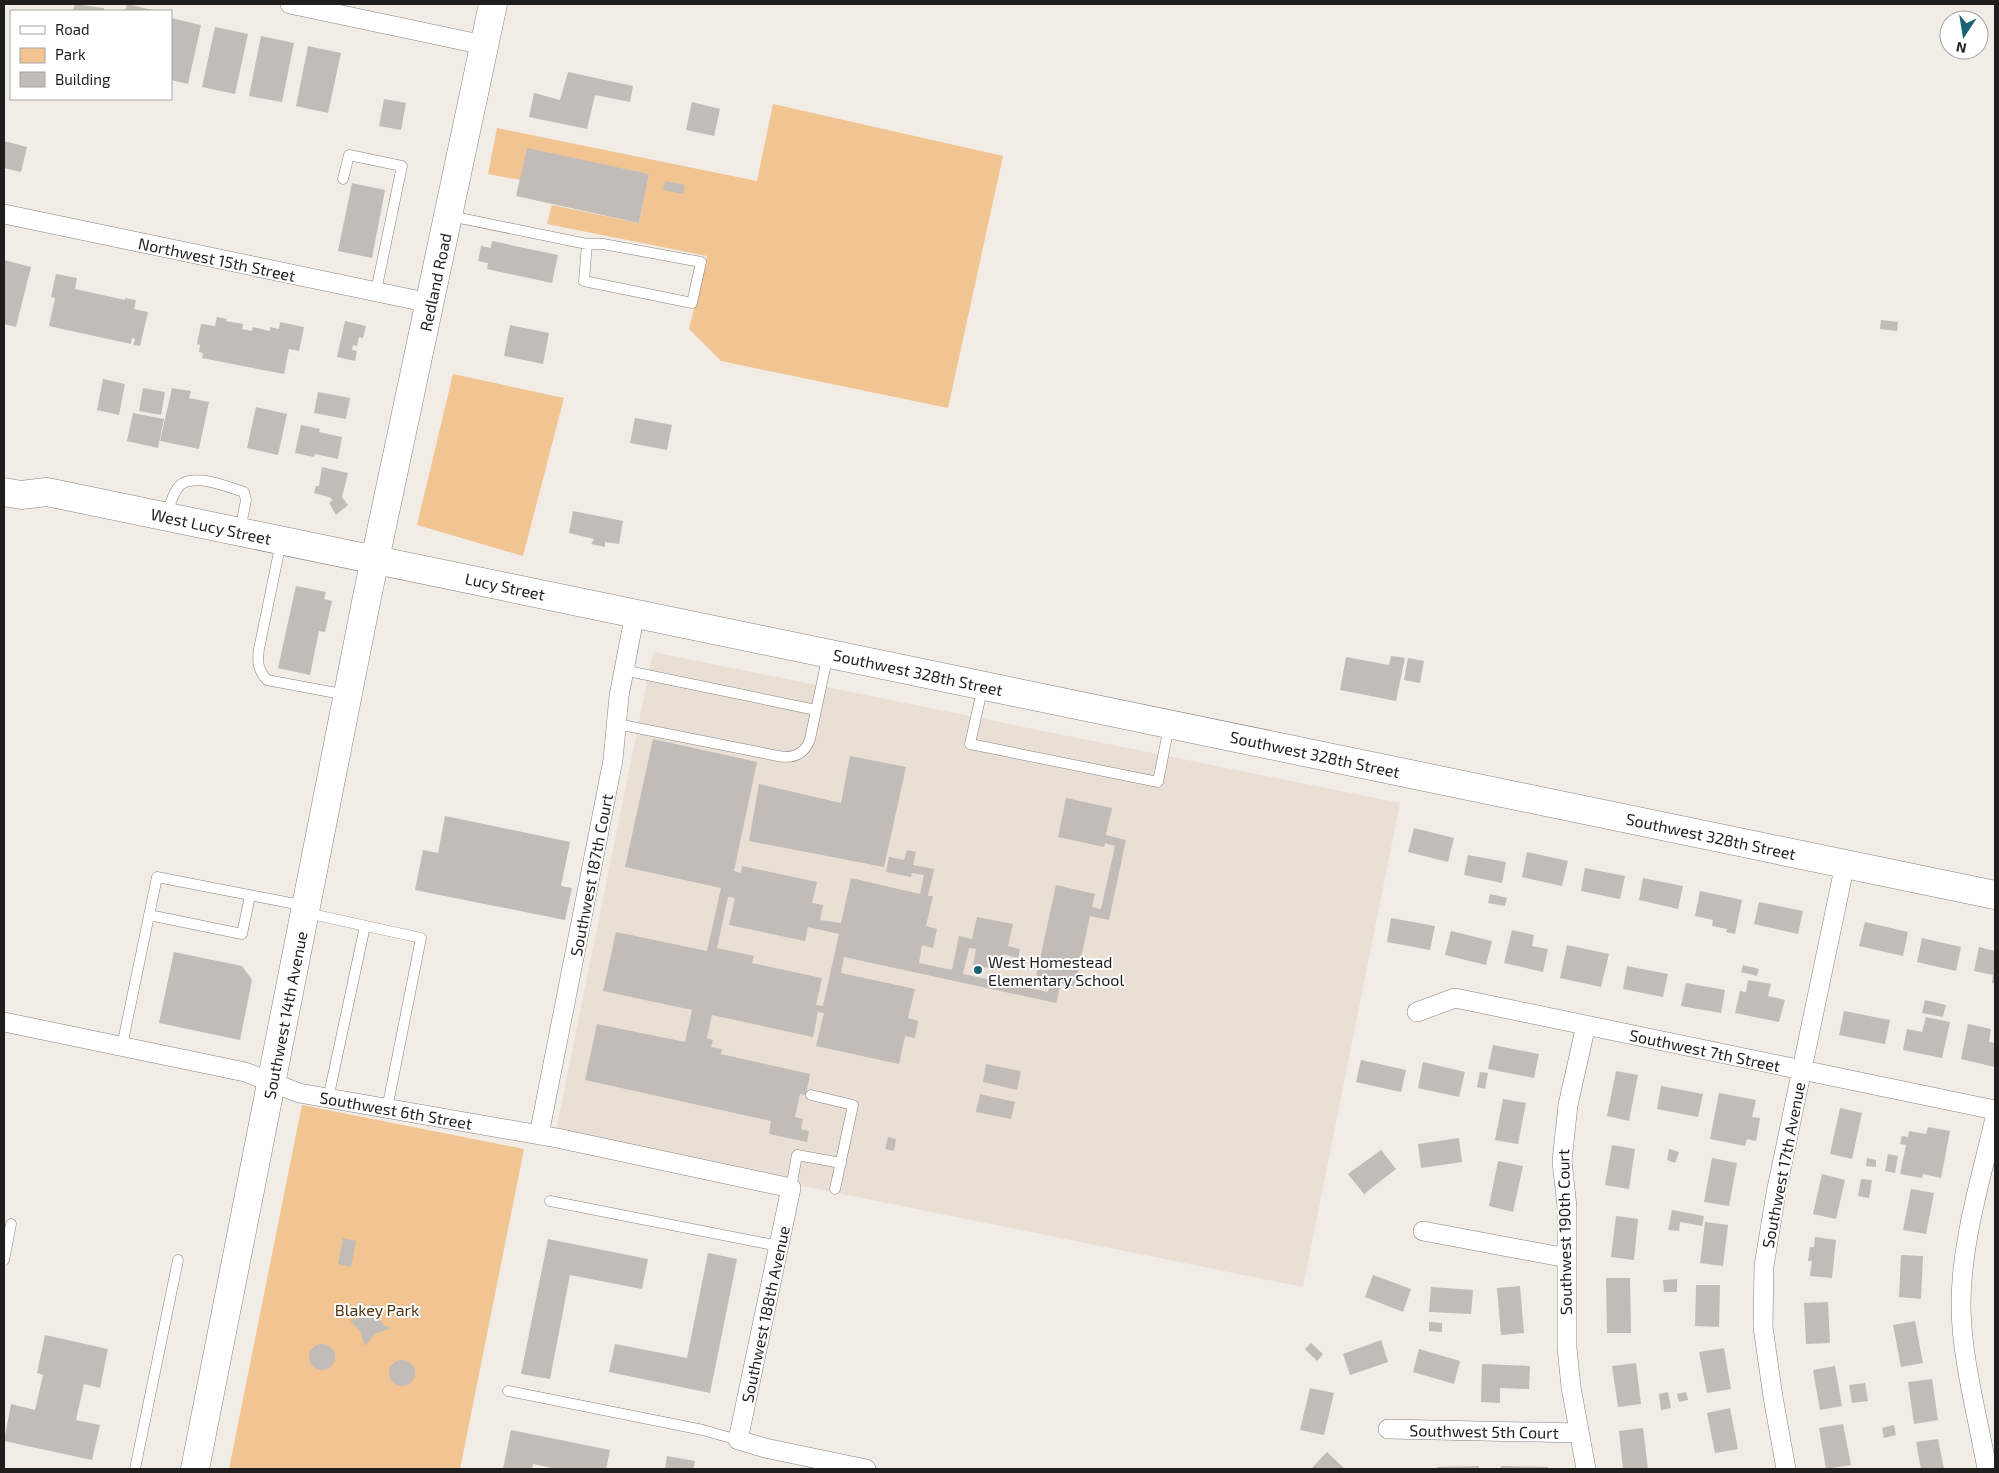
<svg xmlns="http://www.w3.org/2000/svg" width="1999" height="1473" font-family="'Exo 2',sans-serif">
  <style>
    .built { fill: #eadfd4 }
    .green { fill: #f1c492 }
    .building { fill: #c1bcb7; fill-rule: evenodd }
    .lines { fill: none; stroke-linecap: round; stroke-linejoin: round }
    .lane-casing { stroke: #86817c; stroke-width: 11 }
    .street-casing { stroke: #86817c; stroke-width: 20 }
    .secondary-casing { stroke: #86817c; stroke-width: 29 }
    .lane { stroke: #fff; stroke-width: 10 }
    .street { stroke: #fff; stroke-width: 19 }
    .secondary { stroke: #fff; stroke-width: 28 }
    .poi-dot { fill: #1c6173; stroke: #fff; stroke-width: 2 }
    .labels { text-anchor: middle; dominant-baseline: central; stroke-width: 4; stroke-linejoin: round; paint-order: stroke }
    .street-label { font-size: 16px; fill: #201e1c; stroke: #fff }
    .poi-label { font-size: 16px; fill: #201e1c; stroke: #fff; text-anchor: start }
    .park-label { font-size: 16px; fill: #513512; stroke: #fff }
  </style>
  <rect width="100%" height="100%" fill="#f1ece6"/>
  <path class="built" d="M653,652L1400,803L1303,1287L555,1136Z"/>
  <path class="green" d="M773,104L1003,156L948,408L721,361L689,329L707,256L547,224L552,205L639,223L649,174L527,149L520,180L488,174L497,128L757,181Z
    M453,374L564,398L523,556L417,525Z
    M302,1105L524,1149L460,1469H229Z"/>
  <path class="building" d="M75,4L104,8V11H73Z
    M127,4L157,11H125Z
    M171,18L201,25L188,84L171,80Z
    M215,27L248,34L235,94L202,87Z
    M261,36L294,43L282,102L249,96Z
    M308,46L341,53L328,113L296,106Z
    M568,72L633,86L630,102L595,95L587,129L529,117L534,93L560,100Z
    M384,99L406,103L401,130L379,126Z
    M692,102L720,109L714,136L686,130Z
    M4,141L27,147L21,172L4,168Z
    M527,148L649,174L639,223L516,196Z
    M665,181L685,185L683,194L663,190Z
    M352,183L385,190L372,258L338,251Z
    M492,241L558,255L552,283L487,269L488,263L478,261L481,246L491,248Z
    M4,260L31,267L16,327L4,324Z
    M56,274L77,278L75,289L125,300V298L136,300L134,309L148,312L140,346L133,345L135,339L132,338L131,344L49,326L55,298L51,297Z
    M217,317L227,319L226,321L243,324L242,329L252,331L253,327L270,331V327L279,329L280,322L304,327L299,351L289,349L284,374L202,358L203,353L199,352L200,345L197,344L201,324L215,326Z
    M1881,320L1898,322L1897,331L1880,329Z
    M345,321L366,326L363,338L359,337L357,346L353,345L352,350L357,351L355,361L337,357Z
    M510,325L549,333L543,364L504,356Z
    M103,379L125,384L119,415L97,410Z
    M143,388L165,392L161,415L139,411Z
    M172,388L191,391L189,398L209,402L199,449L160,441Z
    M318,392L350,398L346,419L314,413Z
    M256,407L287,414L278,455L247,448Z
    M133,413L164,419L158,448L127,441Z
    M635,418L672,425L667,450L630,443Z
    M301,425L320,429L319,432L342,437L338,459L315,454L314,457L295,453Z
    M322,467L348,473L342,497L348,505L336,515L329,503L333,500L329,497L314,493L316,486H319Z
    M573,511L623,521L619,544L605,542V547L591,544L594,539L569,533Z
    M296,586L326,592L324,599L332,601L325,632L319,631L310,675L278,668Z
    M1391,656L1405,658L1396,701L1340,690L1346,657L1389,665Z
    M1408,658L1424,661L1420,683L1404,680Z
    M653,739L757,762L734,871L741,873L742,866L817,882L812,903L823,905L820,920L841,923L851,878L920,894L924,875L912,873L911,877L886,872L889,857L904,860L907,850L916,852L913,865L934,869L928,896H933L926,926L937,929L933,948L922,945L919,963L952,970L959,936L972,939L977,917L1013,924L1008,946L1020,949L1018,958L1004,954L1000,970L973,965L976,949L969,948L963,974L1048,992L1051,981L1036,977L1056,885L1095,894L1092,907L1101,909L1115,846L1105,843L1104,847L1058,837L1066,798L1112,808L1106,835L1126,840L1109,920L1090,916L1075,986L1061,983L1056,1003L844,957L841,973L915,989L908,1018L918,1021L915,1038L905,1036L899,1064L816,1046L824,1013L818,1012L813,1037L712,1015L707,1038L713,1040L711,1047L722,1049L721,1054L810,1074L806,1095L800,1094L795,1117L803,1119L801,1129L809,1131L807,1142L769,1134L771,1121L585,1080L597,1024L685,1042L692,1010L603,991L616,932L707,951L721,888L625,867ZM728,897L735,898L729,925L805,941L808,927L839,934L823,1006L816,1005L822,978L752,963L754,956L717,948Z
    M850,756L906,767L884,867L749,841L759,784L841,803Z
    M445,816L570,842L561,886L572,888L565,920L415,890L423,850L438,853Z
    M1414,828L1454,838L1448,862L1408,852Z
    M1527,852L1568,861L1562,886L1522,877Z
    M1468,855L1506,862L1502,883L1464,875Z
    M1585,868L1625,876L1620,899L1581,891Z
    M1643,878L1683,886L1678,909L1639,900Z
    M1700,891L1742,900L1735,934L1726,932L1727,929L1712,926L1713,920L1695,916Z
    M1490,894L1507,898L1505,906L1488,903Z
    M1759,902L1803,911L1798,934L1754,924Z
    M1391,918L1435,926L1430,950L1387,942Z
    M1865,922L1908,932L1903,956L1859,946Z
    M1512,930L1534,935L1532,946L1548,949L1543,972L1504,963Z
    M1451,931L1492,941L1486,965L1445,955Z
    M1922,938L1961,947L1956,971L1917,962Z
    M1567,945L1609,954L1601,987L1560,978Z
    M1979,947L1995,951V984L1992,983L1993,975L1974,971Z
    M174,952L242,966L252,980L240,1040L159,1023Z
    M1743,965L1759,969L1757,976L1741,972Z
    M1627,966L1668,974L1663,997L1623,989Z
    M1748,980L1771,984L1768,996L1785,1000L1779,1022L1735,1013L1740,991L1746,992Z
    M1686,983L1725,990L1721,1013L1681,1006Z
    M1925,1000L1946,1005L1943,1017L1922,1013Z
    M1844,1011L1890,1020L1885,1044L1839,1035Z
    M1926,1017L1950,1022L1942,1058L1903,1050L1907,1029L1922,1032Z
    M1968,1024L1991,1029L1989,1042L1995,1043V1067L1961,1059Z
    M1493,1045L1539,1054L1534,1078L1488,1069Z
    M1361,1060L1406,1070L1401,1092L1356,1082Z
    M1423,1062L1465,1072L1459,1097L1418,1088Z
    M986,1064L1021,1071L1017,1090L983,1082Z
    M1616,1071L1638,1075L1629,1121L1607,1116Z
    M1480,1072L1488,1073L1485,1089L1477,1087Z
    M1661,1086L1703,1094L1698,1117L1657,1109Z
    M1719,1093L1756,1100L1752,1117L1760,1118L1756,1141L1747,1139L1745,1146L1710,1139Z
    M980,1094L1015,1102L1011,1119L976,1112Z
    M1503,1099L1526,1103L1518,1144L1495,1140Z
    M1840,1108L1862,1113L1852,1159L1830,1154Z
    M1928,1127L1950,1131L1941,1178L1923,1174L1922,1178L1900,1174L1906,1145L1900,1144L1902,1136L1908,1137L1909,1131L1926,1134Z
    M888,1137L896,1139L894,1151L885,1149Z
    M1459,1138L1462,1162L1421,1168L1418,1144Z
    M1612,1145L1635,1149L1629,1189L1605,1185Z
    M1669,1149L1679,1152L1675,1163L1667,1160Z
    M1381,1150L1396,1169L1364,1194L1348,1174Z
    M1888,1154L1898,1156L1895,1173L1885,1171Z
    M1712,1158L1737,1163L1729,1206L1704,1202Z
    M1867,1158L1876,1160V1167L1866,1166Z
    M1498,1161L1523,1166L1513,1212L1489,1206Z
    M1822,1174L1845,1180L1836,1219L1813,1214Z
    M1861,1179L1872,1180L1869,1198L1858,1196Z
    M1911,1189L1934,1193L1926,1234L1903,1230Z
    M1672,1210L1704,1216L1702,1226L1680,1222L1679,1231L1668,1230Z
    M1616,1216L1638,1219L1634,1260L1611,1257Z
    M1705,1222L1728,1225L1723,1266L1700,1263Z
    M1815,1237L1836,1240L1832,1278L1810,1276L1812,1261H1808L1810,1247H1814Z
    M343,1238L356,1241L351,1267L338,1264Z
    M548,1239L648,1259L642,1289L570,1275L550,1379L521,1374Z
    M708,1253L737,1259L710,1393L609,1372L615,1344L687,1358Z
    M1901,1255L1923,1256L1921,1299L1899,1297Z
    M1373,1275L1411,1289L1403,1312L1365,1297Z
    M1606,1278H1630L1631,1333H1607Z
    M1677,1279V1292H1664L1663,1280Z
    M1696,1285H1720L1719,1327L1695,1326Z
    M1520,1286L1524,1333L1501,1335L1497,1288Z
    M1431,1287L1473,1290L1471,1314L1429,1312Z
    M1828,1302L1830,1343L1806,1344L1804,1303Z
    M374,1303L375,1310L379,1319L384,1325L391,1328L375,1334L365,1346L360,1331L350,1321L364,1315Z
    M1915,1321L1923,1363L1901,1367L1893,1325Z
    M1429,1322L1442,1323V1332L1429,1331Z
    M45,1335L108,1349L100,1388L84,1384L76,1420L100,1425L92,1460L4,1441L11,1404L35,1410L43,1375L37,1373Z
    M1381,1340L1388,1362L1350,1375L1343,1354Z
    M1311,1343L1323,1354L1317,1361L1305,1349Z
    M309 1357a13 13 0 1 1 26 0a13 13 0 1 1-26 0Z
    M1724,1348L1731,1389L1707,1393L1699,1352Z
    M1419,1349L1460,1361L1454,1384L1413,1372Z
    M389 1373a13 13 0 1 1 26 0a13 13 0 1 1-26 0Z
    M1636,1363L1641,1404L1618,1407L1612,1366Z
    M1482,1364L1530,1366L1529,1389L1500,1388V1403L1481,1402Z
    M1835,1366L1842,1406L1820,1410L1813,1370Z
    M1932,1379L1938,1420L1914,1424L1908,1382Z
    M1865,1383L1868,1401L1852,1403L1849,1385Z
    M1310,1388L1334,1393L1324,1435L1300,1430Z
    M1668,1392L1671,1408L1661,1410L1659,1394Z
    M1686,1392L1688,1400L1679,1402L1677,1394Z
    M1730,1408L1738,1449L1715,1453L1707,1413Z
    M1843,1424L1851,1465L1826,1469L1819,1428Z
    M1894,1425L1896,1435L1884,1438L1882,1428Z
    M1643,1428L1648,1469H1623L1619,1431Z
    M511,1430L610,1450L606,1469H557L533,1464L532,1469H503Z
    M1938,1439L1944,1469H1921L1916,1442Z
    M1327,1452L1345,1469H1311Z
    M667,1456L695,1461L693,1469H665Z
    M1479,1466V1469H1437V1467Z
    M1501,1466L1548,1467V1469H1500Z"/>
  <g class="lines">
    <g class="lane-casing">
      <path id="lane" d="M343,179L349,155L402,166L376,291
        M450,216L587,244H603L701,262L692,303L584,281L587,244
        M166,515C170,506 172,496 177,489C189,470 227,487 244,492L246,500L240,531
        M281,542L259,649C257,662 258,670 267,680L347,695
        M623,670L816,710
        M983,686L970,744L1158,782L1169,726
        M617,724L778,756C793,759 805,754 810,739L828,654
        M307,913L421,938L387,1109
        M149,915L242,934L250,896
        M122,1046L157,877L306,906
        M811,1095L853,1105L835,1189
        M328,1099L365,926
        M791,1188L797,1155L841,1163
        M550,1201L779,1246
        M4,1260L11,1224
        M508,1391L703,1430L738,1440
        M135,1469L178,1260"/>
    </g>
    <g class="street-casing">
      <path id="street" d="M290,4L484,45
        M4,214L430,303
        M1417,1012L1455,998L1995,1110
        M4,1022L245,1072L299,1093L557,1138L791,1188L738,1440L765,1448L866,1469
        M1586,1025L1568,1105L1562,1161L1567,1207V1348L1571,1387L1586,1469
        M539,1135L613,760L619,696L635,613
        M1423,1231L1567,1258
        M1388,1429L1579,1433
        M1786,1469L1773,1397L1763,1327L1764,1266L1776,1193L1845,864
        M1987,1469C1978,1418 1961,1356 1961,1305C1961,1242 1981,1179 1995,1118"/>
    </g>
    <g class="secondary-casing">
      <path id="secondary" d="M4,492L21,495L47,492L1995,895
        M195,1469L367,597L493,4"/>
    </g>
    <use href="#lane" class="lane"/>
    <use href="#street" class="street"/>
    <use href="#secondary" class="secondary"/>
  </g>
  <circle class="poi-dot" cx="978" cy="970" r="5"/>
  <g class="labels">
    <g class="street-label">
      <text transform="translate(217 259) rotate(12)">Northwest 15th Street</text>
      <text transform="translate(435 282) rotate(-78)">Redland Road</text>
      <text transform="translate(211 526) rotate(12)">West Lucy Street</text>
      <text transform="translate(505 586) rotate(12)">Lucy Street</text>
      <text transform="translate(918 672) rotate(12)">Southwest 328th Street</text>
      <text transform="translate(1315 754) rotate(12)">Southwest 328th Street</text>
      <text transform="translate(1711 836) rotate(12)">Southwest 328th Street</text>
      <text transform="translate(591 875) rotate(-79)">Southwest 187th Court</text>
      <text transform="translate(285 1015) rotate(-79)">Southwest 14th Avenue</text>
      <text transform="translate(1705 1050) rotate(12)">Southwest 7th Street</text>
      <text transform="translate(396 1110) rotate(10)">Southwest 6th Street</text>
      <text transform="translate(1783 1165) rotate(-79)">Southwest 17th Avenue</text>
      <text transform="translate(1564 1232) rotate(-91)">Southwest 190th Court</text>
      <text transform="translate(765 1314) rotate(-78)">Southwest 188th Avenue</text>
      <text transform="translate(1484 1431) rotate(1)">Southwest 5th Court</text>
    </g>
    <g class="poi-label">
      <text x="988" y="961">West Homestead<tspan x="988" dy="18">Elementary School</tspan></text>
    </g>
    <g class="park-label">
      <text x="377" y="1309">Blakey Park</text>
    </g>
  </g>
  <rect width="1999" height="1473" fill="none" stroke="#201e1c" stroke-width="10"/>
  <rect x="10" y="10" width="162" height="90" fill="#ffffff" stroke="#a6a5a4"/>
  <rect x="20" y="26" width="25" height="8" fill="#ffffff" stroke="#a6a5a4"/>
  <text x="55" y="35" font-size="15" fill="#201e1c">Road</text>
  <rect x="20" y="48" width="25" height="15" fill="#f1c492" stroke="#a6a5a4"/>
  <text x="55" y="60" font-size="15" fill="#201e1c">Park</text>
  <rect x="20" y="72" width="25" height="15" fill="#c1bcb7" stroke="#a6a5a4"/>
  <text x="55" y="85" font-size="15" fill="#201e1c">Building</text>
  <g transform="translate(1964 35) rotate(192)"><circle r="24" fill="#ffffff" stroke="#a6a5a4"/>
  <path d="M0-4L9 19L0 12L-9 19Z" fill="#1c6173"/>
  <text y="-8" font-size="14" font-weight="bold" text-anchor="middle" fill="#201e1c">N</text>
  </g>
</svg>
